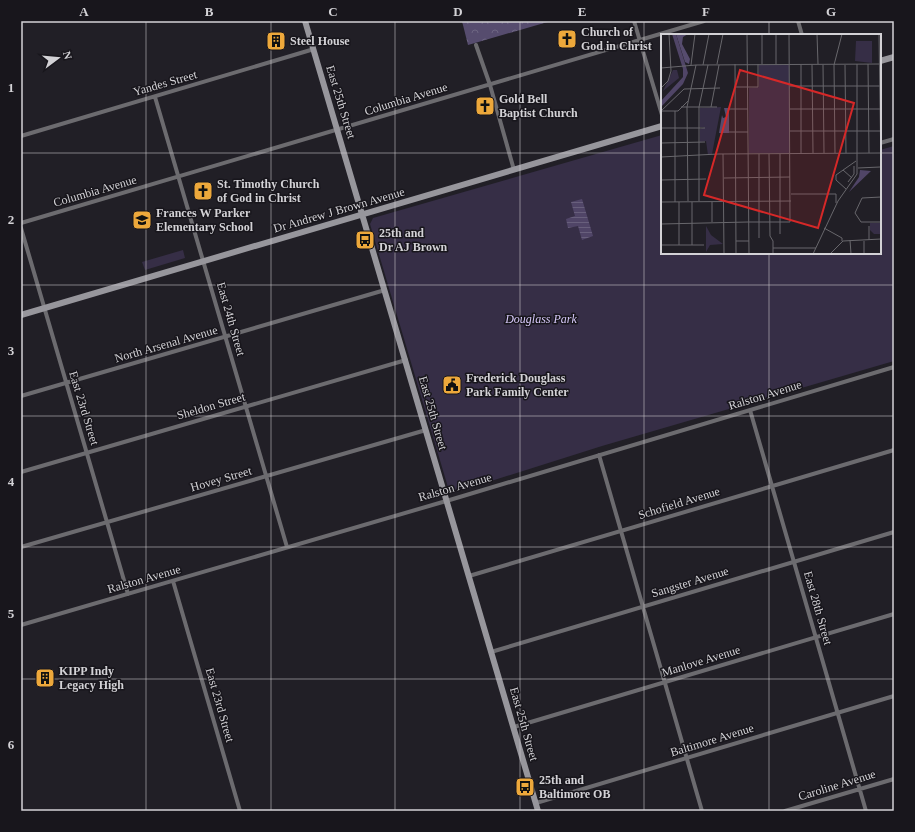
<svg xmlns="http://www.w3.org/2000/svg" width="915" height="832" font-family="'Times New Roman',serif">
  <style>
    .forest { fill: url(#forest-crowns) }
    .park { fill: #362e46 }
    .water { fill: url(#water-rules) }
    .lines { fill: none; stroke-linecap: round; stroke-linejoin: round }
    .street { stroke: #6c6b6f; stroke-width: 4 }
    .secondary { stroke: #97969c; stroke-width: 6 }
    .grid { fill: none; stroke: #d3d2d6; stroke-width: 1; stroke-opacity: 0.55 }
    .labels { text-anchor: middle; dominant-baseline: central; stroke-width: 3; stroke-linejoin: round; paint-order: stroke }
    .poi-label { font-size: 12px; font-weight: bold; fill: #d3d2d6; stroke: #18161c; text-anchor: start }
    .street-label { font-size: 12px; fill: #d3d2d6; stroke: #18161c }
    .park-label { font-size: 12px; font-style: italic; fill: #d7c9fa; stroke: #18161c }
    .inset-road { fill: none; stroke: #68676c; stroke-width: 1 }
    .view { fill: #d62828; fill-opacity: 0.15; stroke: #d62828; stroke-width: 2 }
    .inset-edge { fill: none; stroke: #d3d2d6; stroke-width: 2 }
    .neatline { fill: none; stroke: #d3d2d6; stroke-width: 1.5 }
    .grid-label { font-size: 13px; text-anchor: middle; font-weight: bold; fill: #d3d2d6 }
  </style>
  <defs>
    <pattern id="forest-crowns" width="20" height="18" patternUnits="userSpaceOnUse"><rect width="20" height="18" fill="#564c6e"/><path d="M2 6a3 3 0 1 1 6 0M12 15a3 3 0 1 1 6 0" fill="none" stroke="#6d6582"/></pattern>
    <pattern id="water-rules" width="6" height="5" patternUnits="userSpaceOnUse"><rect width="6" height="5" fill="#504567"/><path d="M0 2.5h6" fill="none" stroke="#685f7c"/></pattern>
  </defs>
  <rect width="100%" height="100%" fill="#211f26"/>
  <path class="forest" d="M462,21H551L468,45Z"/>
  <path class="park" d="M662,135V253H880V150L894,146V361L602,446L450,494L370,224L373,218Z
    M183,250L185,258L145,270L142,262Z"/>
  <path class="water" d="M582,199L593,236L582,240L578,226L568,228L566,219L575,216L571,202Z"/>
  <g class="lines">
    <path class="street" d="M634,21L662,115
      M798,21L802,35
      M476,45L490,85L514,170
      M155,97L287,547
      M21,136L314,49
      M880,143L894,139
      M21,223L704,21
      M21,228L128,594
      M21,396L385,290
      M750,410L866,811
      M599,455L702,811
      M21,472L406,360
      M21,547L426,430
      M469,576L894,450
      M173,581L240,811
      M21,625L453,499L894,367
      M491,652L894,532
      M514,727L894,614
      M536,803L894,696
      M785,811L894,779"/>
    <path class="secondary" d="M305,21L538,811
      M880,61L894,57
      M21,315L662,126"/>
  </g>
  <path class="grid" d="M146,21V811M271,21V811M395,21V811M520,21V811M644,21V811M769,21V35M21,153H662M880,153H894M769,253V811M21,285H894M21,416H894M21,547H894M21,679H894"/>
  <defs>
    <g id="church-square" transform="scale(1)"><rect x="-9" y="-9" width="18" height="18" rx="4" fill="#eda83b" stroke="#18161c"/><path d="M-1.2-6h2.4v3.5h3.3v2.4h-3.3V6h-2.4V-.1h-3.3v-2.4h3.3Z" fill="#111"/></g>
    <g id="building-square" transform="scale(1)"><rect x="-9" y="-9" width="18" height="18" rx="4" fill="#eda83b" stroke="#18161c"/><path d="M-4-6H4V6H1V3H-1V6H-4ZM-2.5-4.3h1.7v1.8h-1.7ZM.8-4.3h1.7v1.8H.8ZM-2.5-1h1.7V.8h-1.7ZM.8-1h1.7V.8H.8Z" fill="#111"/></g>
    <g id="school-square" transform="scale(1)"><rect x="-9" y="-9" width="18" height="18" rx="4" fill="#eda83b" stroke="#18161c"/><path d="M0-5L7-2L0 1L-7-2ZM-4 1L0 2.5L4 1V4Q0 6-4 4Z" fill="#111"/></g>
    <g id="bus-square" transform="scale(1)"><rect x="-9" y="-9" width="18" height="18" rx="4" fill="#eda83b" stroke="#18161c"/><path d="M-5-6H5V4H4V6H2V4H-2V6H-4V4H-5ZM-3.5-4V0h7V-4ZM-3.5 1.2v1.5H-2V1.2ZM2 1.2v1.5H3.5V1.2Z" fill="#111"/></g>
    <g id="civic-square" transform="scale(1)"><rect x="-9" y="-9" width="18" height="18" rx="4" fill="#eda83b" stroke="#18161c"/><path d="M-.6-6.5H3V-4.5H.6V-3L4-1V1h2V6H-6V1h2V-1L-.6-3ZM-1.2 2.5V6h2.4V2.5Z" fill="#111"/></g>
  </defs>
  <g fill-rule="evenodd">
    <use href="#church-square" x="567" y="39"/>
    <use href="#building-square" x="276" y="41"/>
    <use href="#church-square" x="485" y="106"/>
    <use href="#church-square" x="203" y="191"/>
    <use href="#school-square" x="142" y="220"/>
    <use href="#bus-square" x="365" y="240"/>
    <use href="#civic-square" x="452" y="385"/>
    <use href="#building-square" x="45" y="678"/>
    <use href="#bus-square" x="525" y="787"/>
  </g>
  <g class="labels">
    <g class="poi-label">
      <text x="581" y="32">Church of<tspan x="581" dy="14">God in Christ</tspan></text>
      <text x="290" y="41">Steel House</text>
      <text x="499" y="99">Gold Bell<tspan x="499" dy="14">Baptist Church</tspan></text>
      <text x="217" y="184">St. Timothy Church<tspan x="217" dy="14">of God in Christ</tspan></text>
      <text x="156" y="213">Frances W Parker<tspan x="156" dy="14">Elementary School</tspan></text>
      <text x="379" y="233">25th and<tspan x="379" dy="14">Dr AJ Brown</tspan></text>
      <text x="466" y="378">Frederick Douglass<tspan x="466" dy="14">Park Family Center</tspan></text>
      <text x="59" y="671">KIPP Indy<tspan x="59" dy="14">Legacy High</tspan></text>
      <text x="539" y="780">25th and<tspan x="539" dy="14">Baltimore OB</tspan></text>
    </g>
    <g class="street-label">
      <text transform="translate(165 83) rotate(-16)">Yandes Street</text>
      <text transform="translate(406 99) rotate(-17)">Columbia Avenue</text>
      <text transform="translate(341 102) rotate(73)">East 25th Street</text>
      <text transform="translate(95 191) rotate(-16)">Columbia Avenue</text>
      <text transform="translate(339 210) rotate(-16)">Dr Andrew J Brown Avenue</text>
      <text transform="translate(231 319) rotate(74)">East 24th Street</text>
      <text transform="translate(166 344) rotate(-16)">North Arsenal Avenue</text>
      <text transform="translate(765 395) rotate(-17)">Ralston Avenue</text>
      <text transform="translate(211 406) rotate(-16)">Sheldon Street</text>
      <text transform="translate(84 408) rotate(73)">East 23rd Street</text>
      <text transform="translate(433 413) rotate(74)">East 25th Street</text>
      <text transform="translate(221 479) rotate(-16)">Hovey Street</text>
      <text transform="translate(455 487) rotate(-16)">Ralston Avenue</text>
      <text transform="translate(679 503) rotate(-17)">Schofield Avenue</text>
      <text transform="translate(144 579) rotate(-16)">Ralston Avenue</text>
      <text transform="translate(690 582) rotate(-17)">Sangster Avenue</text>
      <text transform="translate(818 608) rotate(74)">East 28th Street</text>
      <text transform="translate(701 661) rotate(-17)">Manlove Avenue</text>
      <text transform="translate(220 705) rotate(74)">East 23rd Street</text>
      <text transform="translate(524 724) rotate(74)">East 25th Street</text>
      <text transform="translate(712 740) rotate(-17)">Baltimore Avenue</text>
      <text transform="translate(837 785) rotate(-17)">Caroline Avenue</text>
    </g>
    <g class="park-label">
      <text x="541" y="319">Douglass Park</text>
    </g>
  </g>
  <g transform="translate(661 34)">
    <rect width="220" height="220" fill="#211f26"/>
    <path d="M60,73L51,120L47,121L45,107L39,108V95L44,93H39V74ZM209,189H220V200H213L209,196ZM45,192L50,201L62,210L49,211L45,218Z" fill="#362e46"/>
    <path d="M15,0H27L22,3L21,10L29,25L28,30L24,28ZM63,74H68V99H58L61,81L62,84L65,83Z" fill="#564c6e"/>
    <path d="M195,7H211V29L194,27ZM98,31H128L129,119H88V54L98,53ZM12,36H16L18,44L2,57Z" fill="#362e46"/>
    <path d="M11,0H15L27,39L22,50L0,73V67L22,43V35ZM199,136L210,137L188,158L198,143Z" fill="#504567"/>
    <path class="inset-road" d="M86,0L88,220M115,0V30M156,0L157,30M218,0L220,139M56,30L62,0M74,30L75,220M101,30V0M207,30L208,119M30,31L34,0M42,31L48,0M140,31V120M151,31L152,119M162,31L163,119M184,31L185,119M0,34L35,31L220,30M129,52H219M74,53H97V30M0,54L7,47L10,37L8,0M20,73H56M50,73L58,31M68,75H87M129,75H220M0,77L23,55L59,54M0,77H17L27,67M14,77V168M0,94H44M129,97H220M68,98H87M0,109L44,108M174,119L173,31L181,0M62,120L63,220M98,120V204M108,120L109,202L112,207V220M119,120V200M0,123L57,120L220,119M197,134L219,133M182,136L191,144M0,140V220M63,144L129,143M0,146L45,145M187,148L193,140V132M185,155L175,146V141L195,127M130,160H175V169M220,163L201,164L194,179L200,188H220M27,167L26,73L35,31M38,167V73L47,31M0,168L130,167M18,168V211M31,168V211M51,168V188M87,188H129L128,0M0,190L87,188M208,192V206M163,194L181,204V207M189,206L190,220M75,207H88M203,207V220M0,211H43M112,214H155M152,220L177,167L196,140V30M169,220L182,207L220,205"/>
    <path class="view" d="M79,36L193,69L157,194L43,161Z"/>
    <rect width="220" height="220" class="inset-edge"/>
  </g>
  <rect width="915" height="832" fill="none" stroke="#18161c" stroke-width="44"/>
  <g transform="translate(58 58) rotate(74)" stroke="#18161c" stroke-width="3" paint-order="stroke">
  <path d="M0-3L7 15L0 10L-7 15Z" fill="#d3d2d6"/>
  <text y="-6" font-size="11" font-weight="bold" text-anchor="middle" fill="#d3d2d6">N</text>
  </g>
  <rect x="22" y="22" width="871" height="788" class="neatline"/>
  <g class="grid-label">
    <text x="84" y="16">A</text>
    <text x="209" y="16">B</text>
    <text x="333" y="16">C</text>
    <text x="458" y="16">D</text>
    <text x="582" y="16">E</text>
    <text x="706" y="16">F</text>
    <text x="831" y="16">G</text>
    <text x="11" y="92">1</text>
    <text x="11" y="224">2</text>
    <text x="11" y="355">3</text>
    <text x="11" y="486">4</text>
    <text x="11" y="618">5</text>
    <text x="11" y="749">6</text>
  </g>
</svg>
